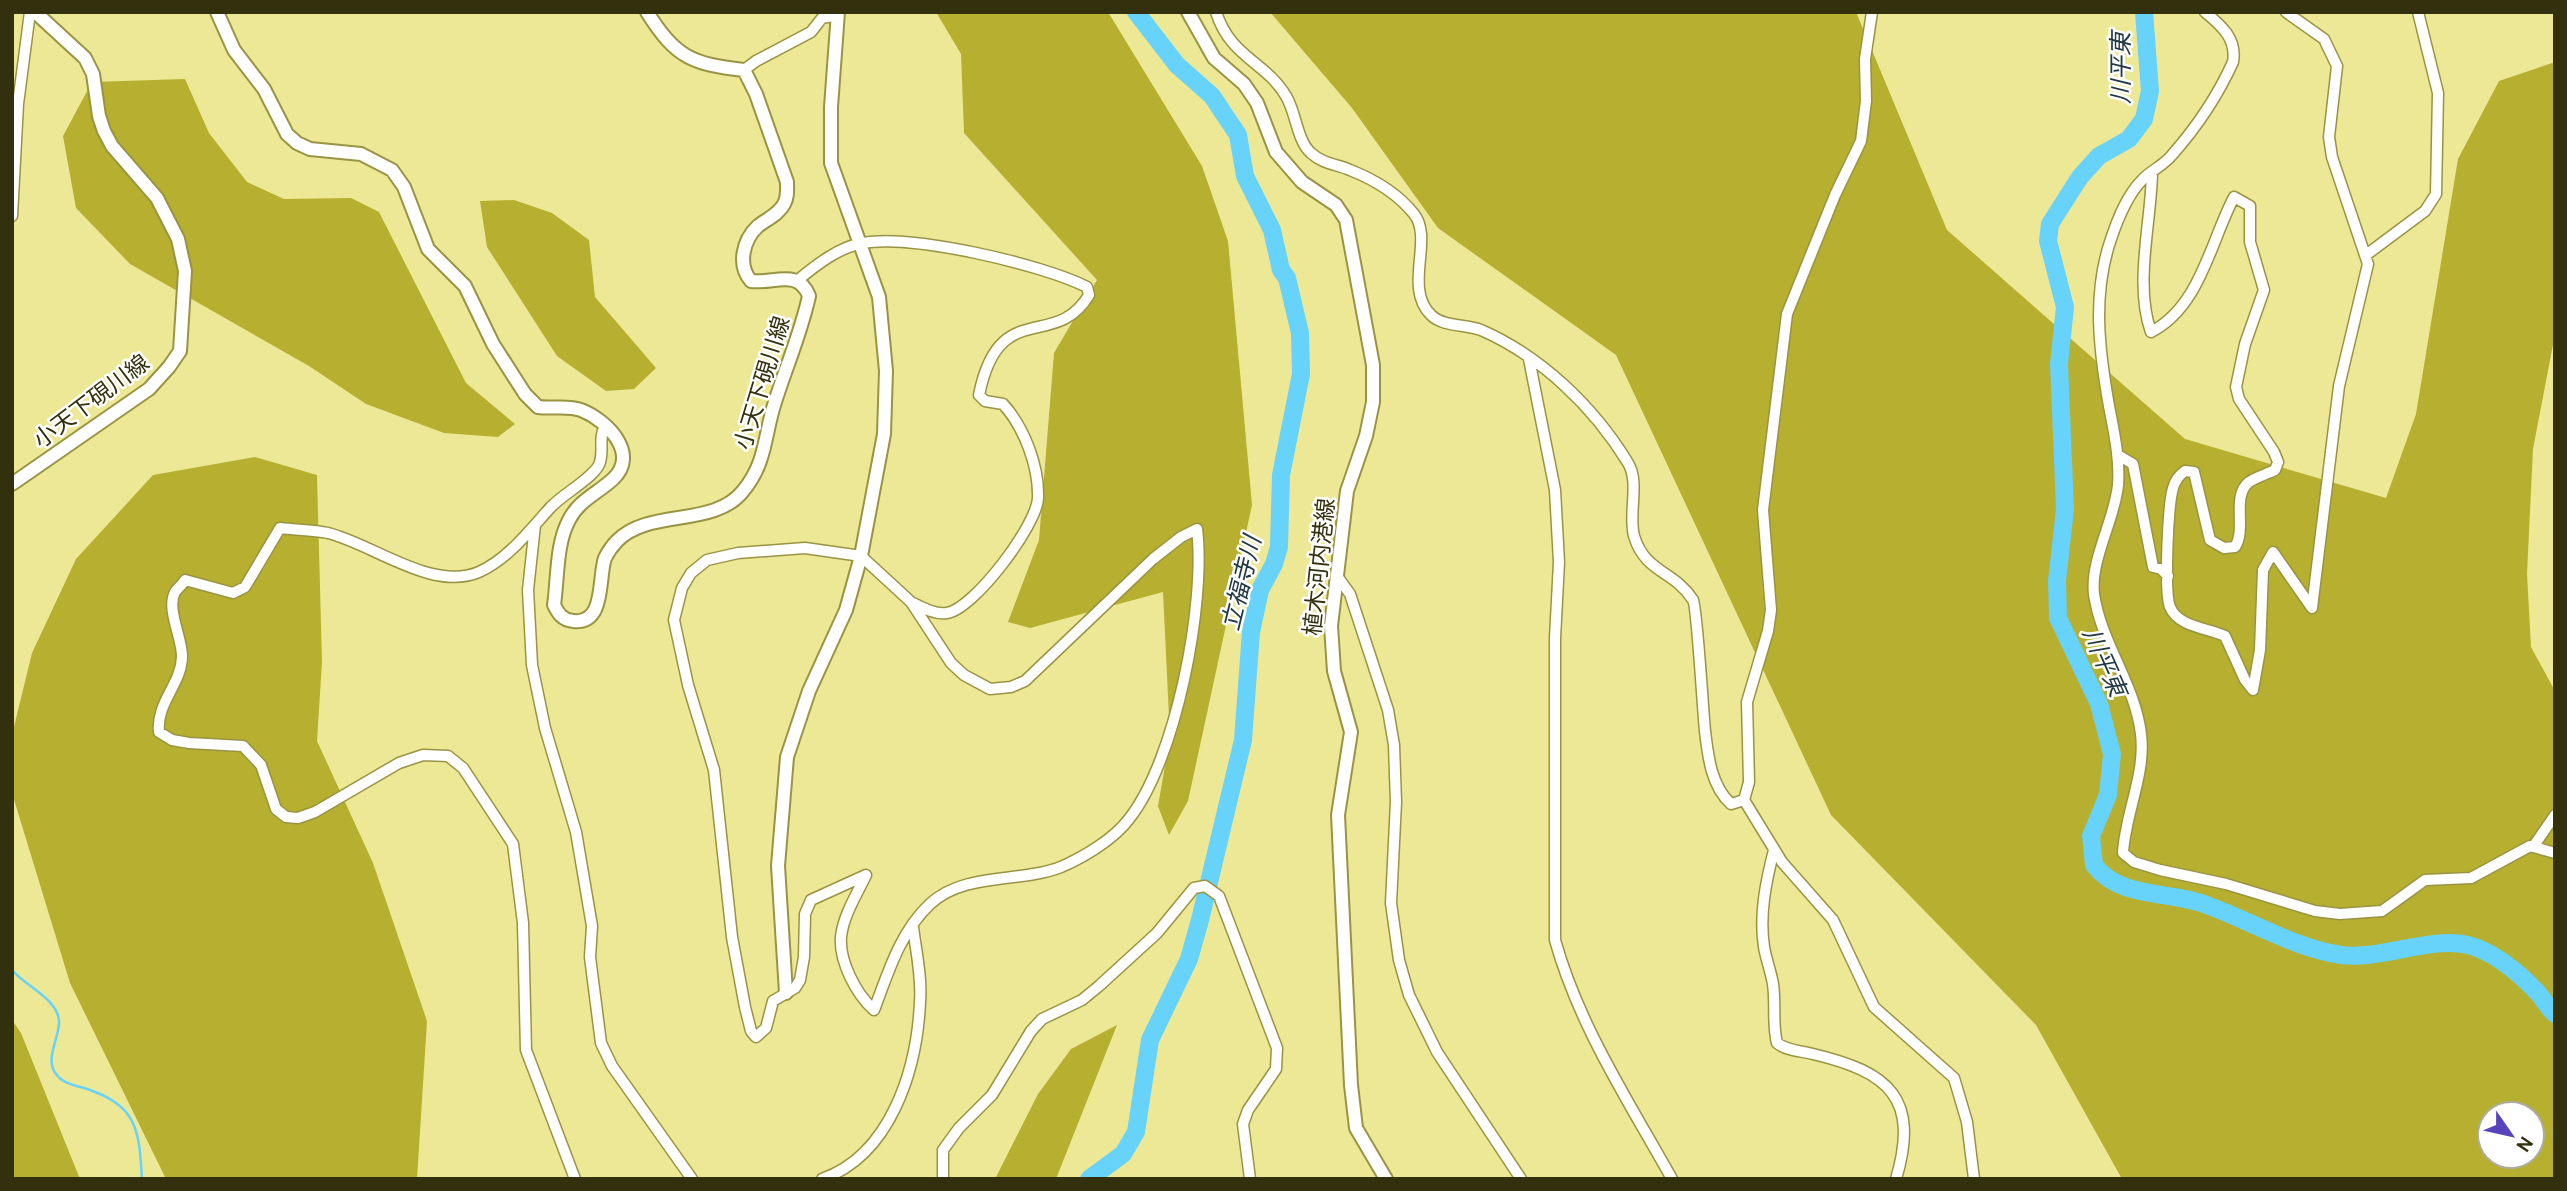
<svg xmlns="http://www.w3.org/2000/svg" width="2567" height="1191" font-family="Cabin,'Noto Sans JP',sans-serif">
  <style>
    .forest { fill: #b7af30; fill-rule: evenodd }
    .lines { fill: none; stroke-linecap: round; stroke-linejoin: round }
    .stream { stroke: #67d2fa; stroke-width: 2.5 }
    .river { stroke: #67d2fa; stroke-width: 18 }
    .minor-casing { stroke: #999443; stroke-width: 13 }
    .tertiary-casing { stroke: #999443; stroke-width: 16 }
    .secondary-casing { stroke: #999443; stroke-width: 16 }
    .minor { stroke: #fff; stroke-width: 10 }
    .tertiary { stroke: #fff; stroke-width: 12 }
    .secondary { stroke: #fff; stroke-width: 12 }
    .labels { text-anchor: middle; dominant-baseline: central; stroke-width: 5; stroke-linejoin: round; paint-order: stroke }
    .street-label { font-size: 23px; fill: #32300d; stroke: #fff }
    .water-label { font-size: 24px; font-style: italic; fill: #223943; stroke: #fff }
  </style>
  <rect width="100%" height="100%" fill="#ece896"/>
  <path class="forest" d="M936,12H1108L1202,166L1228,241L1252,505L1188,801L1169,835L1158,806L1170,737L1163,592L1030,628L1008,622L1039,540L1054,353L1097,280L964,133L961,54Z
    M1270,12H1856L1947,230L2185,439L2386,498L2416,414L2458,159L2499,81L2555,62V334L2533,449L2527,574L2531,647L2555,691V1179H2122L2036,1025L1831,815L1616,355L1438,228L1352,108ZM2490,1114H2532V1156H2490Z
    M185,79L209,133L247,182L284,199L351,198L379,212L466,383L515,424L498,437L444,433L366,404L309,366L130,264L76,208L63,136L92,82Z
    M514,200L552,213L589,240L595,297L656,368L634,389L606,391L557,356L487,247L480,201Z
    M255,457L317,475L322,662L317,741L373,863L427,1021L417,1179H166L70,983L12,793V735L32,653L76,559L153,475Z
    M12,1020L21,1033L80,1179H12Z
    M1117,1025L1056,1179H995L1038,1094L1071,1049Z"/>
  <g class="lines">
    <path class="stream" d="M12,970C25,986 58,999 59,1021C60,1037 44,1059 56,1074C62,1083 74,1085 84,1088C137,1105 139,1128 142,1179"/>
    <path class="river" d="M2144,12L2150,91L2144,119L2129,139L2099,156L2080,177L2050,224L2048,241L2065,307L2059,364L2065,509L2057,581L2058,618L2099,704L2112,754L2108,795L2091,836L2094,865C2119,898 2165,891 2201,903C2248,919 2293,948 2341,955C2383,960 2430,936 2468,945C2495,952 2520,974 2538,993C2544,1000 2548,1008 2555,1014
      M1089,1179L1123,1154L1136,1132L1150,1040L1189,959L1200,920L1243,740L1251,632L1260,590L1274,564L1279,547L1281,475L1301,374L1300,333L1287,278L1281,270L1272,230L1245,176L1238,135L1212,96L1177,65L1136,12"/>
    <g class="minor-casing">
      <path id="minor" d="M1216,12C1230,57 1266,62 1286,96C1296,112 1297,141 1311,153C1323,164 1336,164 1350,170C1373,179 1398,194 1414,214C1434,239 1403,288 1431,315C1443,327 1465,324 1481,330C1541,356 1594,407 1628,463C1640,482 1628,514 1634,536C1645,573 1675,571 1693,600C1697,607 1703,712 1705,731C1708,756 1711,786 1731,804L1744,800
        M1872,12L1865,59L1866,101L1861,141L1835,195L1787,314L1763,510L1771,610L1768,631L1747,702L1749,782L1744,800L1782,862L1833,920L1874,1007L1954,1078L1967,1122L1974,1179
        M2205,12C2222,26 2237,39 2233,62C2218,95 2195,129 2172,155C2164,165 2152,170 2143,179C2127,195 2118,218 2111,239C2092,294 2099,350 2109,406C2114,432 2120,459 2118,485C2115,519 2090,560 2094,594C2101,643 2135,684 2141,734C2146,774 2125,814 2123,853L2134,862L2160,870L2226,884L2315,911L2340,914L2382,911L2425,880L2471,878L2530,846L2555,853
        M744,70L756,61L811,32L822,18L838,15
        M2152,173C2151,224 2134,284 2151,332C2200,307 2210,243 2234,197L2250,206V242L2264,290L2245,344L2236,387L2239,399L2274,452L2278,462L2275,470C2267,474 2256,477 2249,482C2231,496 2247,529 2235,547L2224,548L2210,540L2194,472L2185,471C2178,476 2175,481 2173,488C2168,505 2164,592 2170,607C2178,627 2208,628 2225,636L2245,680L2253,690L2260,650L2263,570L2273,552L2312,608L2339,386L2368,264L2332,157L2329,137L2337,66L2324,39L2286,12
        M12,216L18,104L30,12
        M2366,255L2425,211L2436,194L2438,93L2418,12
        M798,280C816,265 839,247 863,243C912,234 1041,264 1087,287L1089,295C1055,352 999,296 979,395L985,401L1003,404C1024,427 1039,466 1038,498C1037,525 974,609 947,613C935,615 921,607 911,602
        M1529,359L1555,490L1559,562L1555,638V940C1579,1026 1629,1102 1672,1179
        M2118,455L2133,464L2153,567L2161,569L2168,576
        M535,525L528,590L532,665L545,728L576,832L592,926L590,957L601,1043L612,1066L692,1179
        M1197,529C1206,603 1176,760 1129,819C1114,839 1084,857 1061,867C1020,883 964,872 930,904C900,932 888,973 874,1010C856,994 839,961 841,937C843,916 857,894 866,875L811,900L805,914L804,957L800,980L795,988L773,1001L766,1028L756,1037L751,1031L745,1007L732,937L714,770L688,685L674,620L682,588L691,573L707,560L738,553L805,548L861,556L911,602L951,663L964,675L990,689L1011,687L1025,681L1153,559L1181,537Z
        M1337,576L1350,594L1388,710L1394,745L1396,802L1391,903L1399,960L1409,995L1437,1052L1521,1179
        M2533,847L2555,815
        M1774,850C1766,881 1759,914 1764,947C1766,959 1771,972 1773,984C1776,1005 1772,1023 1777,1043C1787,1051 1801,1051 1813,1054C1889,1072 1920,1098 1896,1179
        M575,1179L526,1050L523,923L513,844L463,768L448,756L423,755L399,763L315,812L298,818L286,817L276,809L261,765L243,746L189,743L172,740L159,732C156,702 182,684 182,656C182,637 166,609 175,592C177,589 183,584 185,580L233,593L245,587L280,528C296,530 313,530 328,533C373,544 432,592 479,572C508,559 529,531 550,508C561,495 597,476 600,462C604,449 598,439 605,426
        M822,1179C891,1155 917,1069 920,1002C922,977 916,951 913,927
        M943,1179V1150L959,1128L992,1095L1031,1031L1042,1019L1082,1000L1099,986L1157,933L1194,888L1205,886L1219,896L1277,1048L1276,1069L1248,1110L1243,1124L1250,1179"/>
    </g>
    <g class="tertiary-casing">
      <path id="tertiary" d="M786,993L778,866L787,757L809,691L846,610L861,556"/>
    </g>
    <g class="secondary-casing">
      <path id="secondary" d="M217,12L234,50L264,89L287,134L297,143L310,149L361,154L392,170L404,187L428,249L465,286L493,344L525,394L538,407C552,409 568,405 581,410C607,420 640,454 613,479C598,493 579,500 569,520C556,544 558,577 554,605C558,613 562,620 573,621C606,625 598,577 605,558C608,552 613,545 617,541C649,508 714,528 743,491C767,462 764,435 775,402C786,367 801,333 809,296C798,268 774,284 751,281C737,265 743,240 758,226C767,219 779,214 784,204C788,197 787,190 787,182L756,94L744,70C692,64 676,58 647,12
        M838,12L831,107V163L879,297L886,371L884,434L861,556
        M1188,12L1214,58L1244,84L1257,103L1276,152L1302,182L1336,205L1346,220L1373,365V402L1366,436L1347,491L1331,626L1334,671L1351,732L1338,815L1351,1085L1356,1128L1386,1179
        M12,484L149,389L169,367L180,351L185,271L178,239L157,198L112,146L104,131L99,116L93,74L85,58L35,12"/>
    </g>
    <use href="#minor" class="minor"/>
    <use href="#tertiary" class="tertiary"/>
    <use href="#secondary" class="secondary"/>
  </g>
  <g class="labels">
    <g class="street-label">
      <text transform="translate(762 383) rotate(-73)">小天下硯川線</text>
      <text transform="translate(91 401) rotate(-37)">小天下硯川線</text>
      <text transform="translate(1319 567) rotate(-84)">植木河内港線</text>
    </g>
    <g class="water-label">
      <text transform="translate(2120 68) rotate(-90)">川平東</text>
      <text transform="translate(1241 583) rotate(-76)">立福寺川</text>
      <text transform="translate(2105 662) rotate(66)">川平東</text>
    </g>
  </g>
  <rect width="2567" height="1191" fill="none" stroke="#32300d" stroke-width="28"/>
  <g transform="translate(2511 1135) rotate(124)"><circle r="33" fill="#ffffff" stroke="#adac9e" stroke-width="2"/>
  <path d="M0-5L12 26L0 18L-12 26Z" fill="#5943bb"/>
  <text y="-10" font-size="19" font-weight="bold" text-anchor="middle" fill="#32300d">N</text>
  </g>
</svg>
